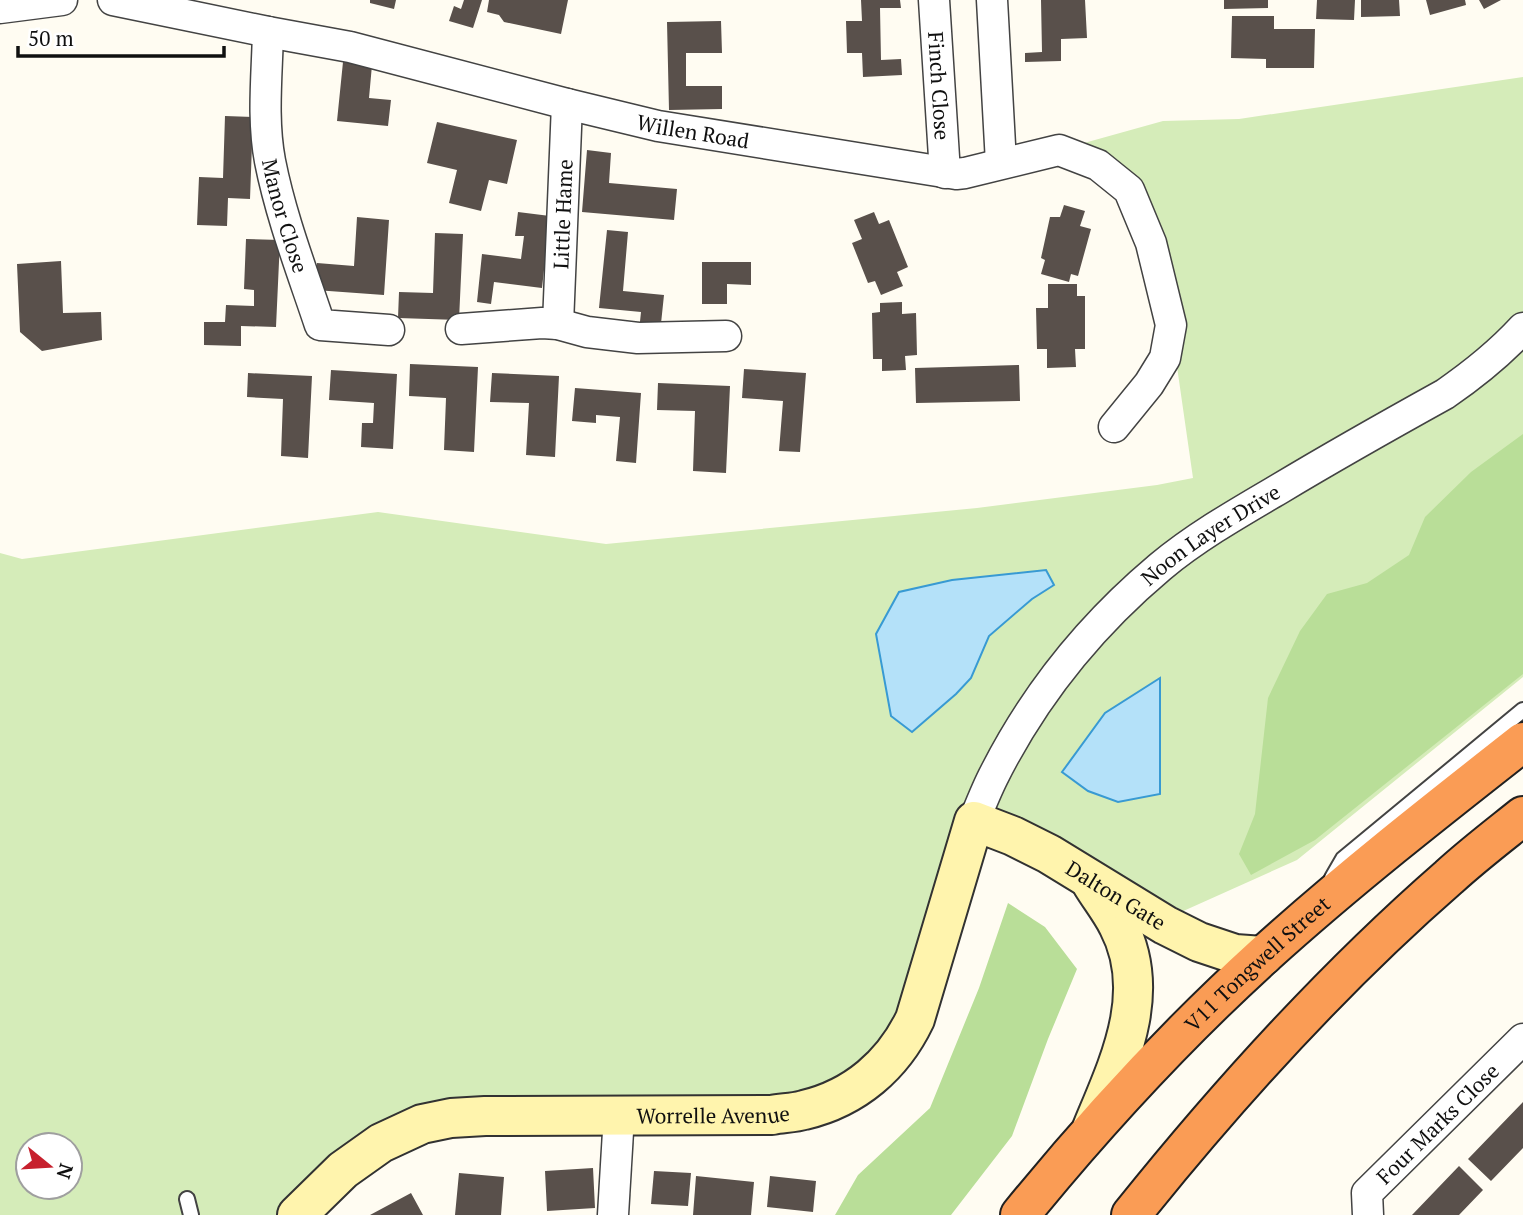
<svg xmlns="http://www.w3.org/2000/svg" width="1523" height="1215" font-family="'PT Serif',serif">
  <style>
    .green { fill: #d5ecb9; fill-rule: evenodd }
    .forest { fill: #b9de98 }
    .water { fill: #b4e1f9; stroke: #389ad3; stroke-width: 2 }
    .building { fill: #59504b }
    .lines { fill: none; stroke-linecap: round; stroke-linejoin: round }
    .lane-casing { stroke: #434343; stroke-width: 18 }
    .street-casing { stroke: #434343; stroke-width: 33 }
    .secondary-casing { stroke: #323232; stroke-width: 42 }
    .highway-casing { stroke: #212121; stroke-width: 42 }
    .lane { stroke: #fff; stroke-width: 14 }
    .street { stroke: #fff; stroke-width: 30 }
    .secondary { stroke: #fff4ad; stroke-width: 38 }
    .highway { stroke: #fa9c55; stroke-width: 38 }
    .labels { text-anchor: middle; dominant-baseline: central; stroke-width: 7; stroke-linejoin: round; paint-order: stroke }
    .street-label { font-size: 21px; fill: #101010; stroke: #fff }
  </style>
  <rect width="100%" height="100%" fill="#fffcf2"/>
  <path class="green" d="M1523,77V677L1297,860L1170,917L968,808L892,1033L864,1064L793,1099L482,1101L280,1215H0V553L22,559L378,512L606,544L977,508L1157,485L1193,478L1171,325L1129,190L1059,150L1163,121L1239,119ZM28,1145H70V1187H28Z"/>
  <path class="forest" d="M1523,434V674L1315,840L1251,875L1239,854L1255,814L1268,698L1300,631L1327,594L1367,583L1409,555L1425,517L1471,472Z
    M1008,903L1045,927L1077,969L1048,1039L1012,1136L951,1215H835L858,1175L930,1108L979,988Z"/>
  <path class="water" d="M1046,570L1054,585L1032,599L989,636L971,678L956,694L912,732L891,716L876,634L899,592L952,580Z
    M1160,678V794L1118,802L1088,791L1062,772L1105,713Z"/>
  <path class="building" d="M370,0H396L394,9L370,3Z
    M464,0H482L473,28L449,21L454,6L461,9Z
    M489,0H568L561,34L504,22L499,15L487,12Z
    M861,0H900L901,8H880L881,60L901,59L902,75L863,77L862,53H847L846,21H862Z
    M1041,0H1085L1087,38L1061,39V61L1025,62V53L1042,52Z
    M1224,0H1268V8L1224,9Z
    M1317,0H1355L1354,20L1316,19Z
    M1361,0H1399L1400,16L1361,17Z
    M1426,0H1465L1466,5L1430,15Z
    M1479,0H1501L1484,9Z
    M1232,16H1274V29H1315L1314,68H1266V59L1231,58Z
    M721,21L722,53H686V86H722V109L669,110L667,22Z
    M343,62L372,65L369,98L391,100L388,126L337,121Z
    M225,116L253,117L250,199L228,198L227,226L197,225L199,177L223,178Z
    M437,122L517,140L507,184L489,180L481,211L449,203L457,170L427,163Z
    M587,150L611,153L609,183L677,189L674,220L582,212Z
    M1064,205L1085,211L1080,226L1091,229L1078,276L1071,274L1069,282L1041,274L1045,260L1041,258L1050,217H1060Z
    M518,212L550,216L542,288L494,282L491,304L477,302L482,254L521,259L524,236H515Z
    M874,212L879,224L889,220L908,267L897,272L903,286L881,295L875,281L868,283L852,243L862,239L854,220Z
    M357,217L389,220L384,295L315,290L317,263L354,266Z
    M607,230L628,232L623,291L664,295L660,333L639,331L641,312L599,308Z
    M435,233L463,234L459,320L398,318L399,292L433,293Z
    M246,239L280,240L276,327L241,326V346L204,345V322H225L226,305L254,306V290L244,289Z
    M61,261L63,313L101,312L102,340L42,351L20,332L17,264Z
    M702,262H751V285L727,284V304H702Z
    M1048,284H1077V296H1085V349H1075L1076,367L1047,368V349H1037L1036,308H1048Z
    M902,302V314L916,313L917,355L905,356L906,370L882,371V359H873L872,313L880,312V303Z
    M410,364L478,367L474,452L444,450L446,398L409,396Z
    M1019,365L1020,401L916,403L915,368Z
    M744,369L806,373L800,452L779,451L783,401L742,398Z
    M331,370L397,374L393,449L361,447L362,423H373L374,403L329,400Z
    M248,373L312,376L308,458L281,456L283,399L247,397Z
    M492,373L559,376L555,457L526,455L529,403L490,402Z
    M658,383L730,386L726,473L693,471L695,411L657,410Z
    M575,388L641,393L636,463L616,461L620,417L596,415V423L572,421Z
    M1523,1102V1148L1491,1181L1468,1159Z
    M1459,1166L1483,1190L1459,1215H1412Z
    M593,1168L595,1208L547,1211L545,1171Z
    M654,1171L691,1173L688,1206L651,1204Z
    M459,1173L504,1177L501,1215H455Z
    M696,1176L754,1182L751,1215H693Z
    M770,1176L816,1181L813,1212L767,1207Z
    M411,1193L423,1215H370Z"/>
  <g class="lines">
    <g class="lane-casing">
      <path id="lane" d="M1332,878L1343,859L1523,710
        M187,1199L191,1215"/>
    </g>
    <g class="street-casing">
      <g id="street">
        <path id="s1" d="M113,0L268,32L350,47L567,104L658,126L956,174L965,173L1059,150L1098,165L1129,190L1151,243L1171,325L1165,358L1149,384L1114,427"/>
        <path id="s2" d="M934,0L945,173"/>
        <path d="M992,0L1001,163"/>
        <path d="M0,8L62,0"/>
        <path id="s3" d="M268,32C267,75 262,119 270,161C281,217 302,271 320,325L389,330"/>
        <path id="s4" d="M558,324L567,104"/>
        <path d="M461,329L542,323L558,324L587,332L638,338L726,336"/>
        <path id="s5" d="M974,821C980,806 986,791 993,777C1033,697 1091,625 1160,567C1196,537 1238,513 1279,489C1334,456 1389,425 1445,394C1474,374 1499,354 1523,328"/>
        <path d="M613,1215L619,1115"/>
        <path id="s6" d="M1368,1215L1367,1193L1523,1039"/>
      </g>
    </g>
    <g class="secondary-casing">
      <g id="secondary">
        <path d="M1092,884C1100,897 1111,911 1118,925C1154,993 1118,1065 1092,1128"/>
        <path id="s7" d="M297,1215L343,1170L381,1143L422,1124L451,1118L485,1116L772,1115C782,1113 794,1113 804,1110C855,1098 893,1065 915,1019L974,821L1013,836L1049,854L1165,925L1199,942L1235,954L1263,956"/>
      </g>
    </g>
    <g class="highway-casing">
      <g id="highway">
        <path id="s8" d="M1020,1215C1095,1123 1176,1035 1264,955C1347,880 1435,811 1523,742"/>
        <path d="M1131,1215C1228,1094 1332,979 1449,877C1473,855 1498,836 1523,816"/>
      </g>
    </g>
    <use href="#lane" class="lane"/>
    <use href="#street" class="street"/>
    <use href="#secondary" class="secondary"/>
    <use href="#highway" class="highway"/>
  </g>
  <g class="labels">
    <g class="street-label">
      <text stroke="none"><textPath href="#s2" startOffset="86">Finch Close</textPath></text>
      <text stroke="none"><textPath href="#s1" startOffset="595">Willen Road</textPath></text>
      <text stroke="none"><textPath href="#s3" startOffset="186">Manor Close</textPath></text>
      <text stroke="none"><textPath href="#s4" startOffset="110">Little Hame</textPath></text>
      <text stroke="none"><textPath href="#s5" startOffset="378">Noon Layer Drive</textPath></text>
      <text stroke="none"><textPath href="#s7" startOffset="1055">Dalton Gate</textPath></text>
      <text stroke="none"><textPath href="#s8" startOffset="346">V11 Tongwell Street</textPath></text>
      <text stroke="none"><textPath href="#s7" startOffset="448">Worrelle Avenue</textPath></text>
      <text stroke="none"><textPath href="#s6" startOffset="121">Four Marks Close</textPath></text>
    </g>
  </g>
  <g transform="translate(49 1166) rotate(108)"><circle r="33" fill="#ffffff" stroke="#9f9f9f" stroke-width="2"/>
  <path d="M0-5L12 26L0 18L-12 26Z" fill="#c7202d"/>
  <text y="-10" font-size="19" font-weight="bold" text-anchor="middle" fill="#101010">N</text>
  </g>
  <path d="M18 46v10h206v-10" fill="none" stroke="#101010" stroke-width="3.5"/>
  <text x="28" y="46" font-size="21" fill="#101010" stroke="#ffffff" stroke-width="5" paint-order="stroke">50 m</text>
</svg>
